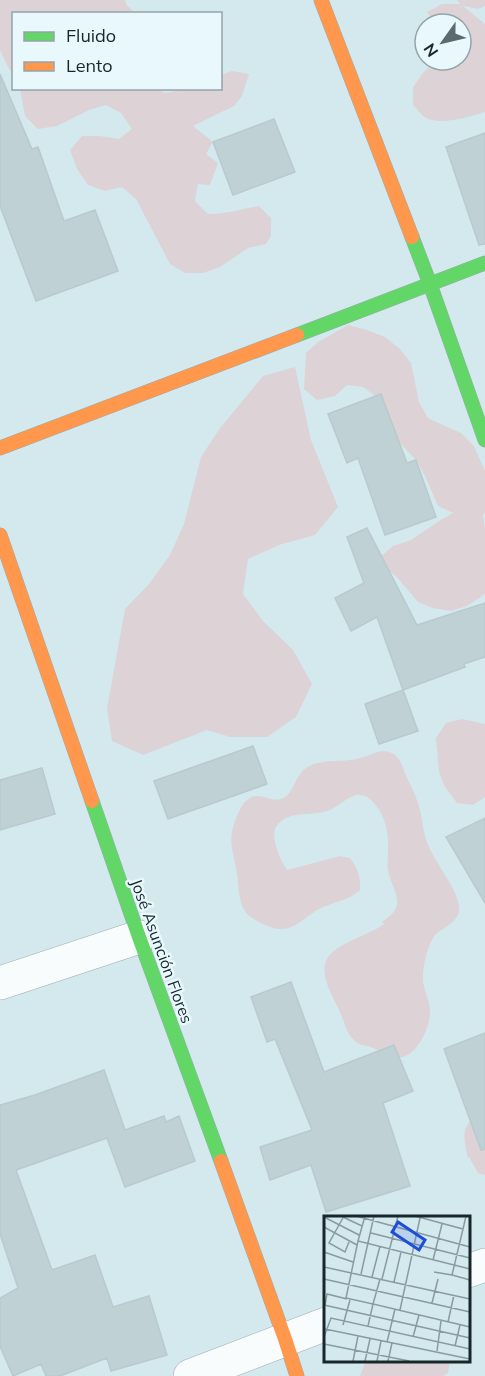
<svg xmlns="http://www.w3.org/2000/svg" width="485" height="1376" font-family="Mulish,sans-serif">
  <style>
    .green { fill: #ddd3d7 }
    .building { fill: #bfd1d5; stroke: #b8cace; stroke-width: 1.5 }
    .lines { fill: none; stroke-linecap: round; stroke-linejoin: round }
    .street-casing { stroke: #9bacb0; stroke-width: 34 }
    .fast-casing { stroke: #9bacb0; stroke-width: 15 }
    .slow-casing { stroke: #9bacb0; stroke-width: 15 }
    .street { stroke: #f8fcfc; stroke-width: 33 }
    .fast { stroke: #63d668; stroke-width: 14 }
    .slow { stroke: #ff974d; stroke-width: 14 }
    .labels { text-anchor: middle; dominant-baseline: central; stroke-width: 5; stroke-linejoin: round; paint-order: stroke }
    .street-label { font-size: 16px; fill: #18272a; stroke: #e9f8fc }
    .inset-road { fill: none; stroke: #889ba0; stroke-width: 1.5 }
    .view { fill: #1d4ed8; fill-opacity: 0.15; stroke: #1d4ed8; stroke-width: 3 }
    .inset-edge { fill: none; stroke: #18272a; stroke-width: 3 }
  </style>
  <rect width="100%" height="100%" fill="#d3e9ee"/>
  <path class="green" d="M0,0H125L126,4L135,13L14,14L13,75L7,65L0,50Z
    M457,0H485V6L478,9L463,6L485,24V112C470,117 436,127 423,116C420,113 416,108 413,105V87L423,73L435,60H461V24H435L427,12L442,4H460Z
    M232,71L249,74L242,96L234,106L193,126L213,142L206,154L218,163L210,185L198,184L195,201L208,214C227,214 240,209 259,206L271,218V236L266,244L248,248L220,267L203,273H185L170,264L136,199L122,187L105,191L88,185L77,169L70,150L82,136H100L119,139L132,129L121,113L106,105L89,110L57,126L38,129L25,116L20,89L158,88L165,93L185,89L220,88L221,75Z
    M348,325L367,330L385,337L400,349L411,363L419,402L428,418L445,426L461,433L474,446L485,471V513L483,515L485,530V594L467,606L451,611L433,608L418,602L396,576L389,571L380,557L393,546L411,540L439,521L453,513L438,506L425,476L416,460L399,442L394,427L378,398L363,387L347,385L335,396L317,400L304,389L306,353L318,342Z
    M295,367L311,440L338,507L315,535L279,545L248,559L243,594L263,621L293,650L312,684L296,717L267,737H230L207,730L143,755L112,741L107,708L125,609L149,584L170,555L184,524L201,457L220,428L263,376Z
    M462,719L485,724V797L473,805L457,803L445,787L439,772L436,738L446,723Z
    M381,751C387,751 393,752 397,757C401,761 403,768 405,773C409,783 415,793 418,803C423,817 422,832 429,847C436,864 462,894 459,912C457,922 443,928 436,934C428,943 423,965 423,977C422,989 431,1001 430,1013C430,1027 418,1053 403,1057C392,1060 383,1052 373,1048C366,1045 358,1046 353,1039C346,1032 345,1023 341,1015C335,998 318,977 327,959C335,943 370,935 384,924L382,922C408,905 394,895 388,871C387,865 388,858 388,852C389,833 386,815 372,801C367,796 362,794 356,795C346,798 340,805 332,809C315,818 288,808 276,827C270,838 281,861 287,870L340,856L350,858C358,868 361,878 360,890C348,901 333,902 319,909C306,916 294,931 279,929C269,928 248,918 244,910C238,898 239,887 237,874C234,853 227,842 235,821C237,815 240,809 243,804C258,787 266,803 281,799C293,796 295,775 306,768C320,759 335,762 350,760C361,759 371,754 381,751Z
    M485,1107V1175L478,1173L469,1157L468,1158C461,1128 463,1127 485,1107Z
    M366,1360H450L448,1373L443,1376H360Z"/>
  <path class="building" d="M0,74L32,149L38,147L64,221L95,210L118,271L36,301L0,206Z
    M274,119L295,172L233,195L213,142Z
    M485,133V244L479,245L446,147Z
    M381,394L407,463L416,460L436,517L385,535L358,458L347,463L328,414Z
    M367,528L417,625L485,603V657L464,664L465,667L403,690L377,617L351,631L335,598L364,583L347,537Z
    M403,690L418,731L379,744L365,704Z
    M253,746L267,784L168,819L154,781Z
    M42,768L55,814L0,830V780Z
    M485,818V903L446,837Z
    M291,982L324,1072L394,1045L413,1091L383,1103L410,1186L326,1212L311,1165L270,1180L260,1147L312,1130L275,1039L267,1042L251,997Z
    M485,1033V1149L481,1150L444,1049Z
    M104,1070L125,1130L164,1116L166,1122L179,1116L195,1161L125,1187L107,1138L16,1170L52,1270L95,1255L113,1307L149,1296L167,1355L111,1371L107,1358L60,1376H46L41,1364L13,1376L0,1346V1298L18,1288L0,1234V1105L35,1095Z"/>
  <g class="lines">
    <g class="street-casing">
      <path id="street" d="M0,983L139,937
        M468,1271L485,1265
        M190,1376L326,1324"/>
    </g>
    <g class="fast-casing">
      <path id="fast" d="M412,237L430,284L485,440
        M297,335L485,263
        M92,801L139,937L221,1161"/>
    </g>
    <g class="slow-casing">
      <path id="slow" d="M321,0L412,237
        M0,448L297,335
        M0,535L92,801
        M221,1161L285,1339L297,1376"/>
    </g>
    <use href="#street" class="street"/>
    <use href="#fast" class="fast"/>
    <use href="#slow" class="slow"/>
  </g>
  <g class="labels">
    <g class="street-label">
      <text transform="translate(162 951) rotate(70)">José Asunción Flores</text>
    </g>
  </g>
  <g transform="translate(324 1216)">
    <rect width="146" height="146" fill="#d3e9ee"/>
    <path class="inset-road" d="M20,0L5,27L21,36L25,26M32,0L146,31M41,0L34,25L146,53M91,0L139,13L142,0M0,1L35,19M19,1L38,10M0,11L33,29M139,13L128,59L146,64M47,17L146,42M34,25L22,82L49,88L44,110M0,36L29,46M109,44L118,8M0,51L146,83M110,56L128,59M37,58L50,0M48,61L56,30M0,63L146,96M56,63L49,88L146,111M58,63L74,0M70,66L77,36M108,87L114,63M0,89L146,122M1,89L3,78L23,83M76,94L96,2M124,106L130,79M19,109L26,84M1,113L146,143M0,121L7,102L146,133M89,121L95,99M63,126L71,93M0,128L85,145M131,130L136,109M113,135L117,105M29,145L34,120M41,145L46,123M53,145L57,125M64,145L68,127"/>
    <path class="view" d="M74,6L101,24L95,34L68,16Z"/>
    <rect width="146" height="146" class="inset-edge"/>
  </g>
  <rect x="12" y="12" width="210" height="78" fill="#e9f8fc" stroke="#95a4a8" stroke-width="1.5"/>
  <rect x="24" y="32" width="30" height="9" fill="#63d668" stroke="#95a4a8" stroke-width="1.5"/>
  <text x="66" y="42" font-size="18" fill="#18272a">Fluido</text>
  <rect x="24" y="62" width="30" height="9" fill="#ff974d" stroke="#95a4a8" stroke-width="1.5"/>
  <text x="66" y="72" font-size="18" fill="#18272a">Lento</text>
  <g transform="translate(443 42) rotate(236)"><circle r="28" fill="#e9f8fc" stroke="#95a4a8" stroke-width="1.5"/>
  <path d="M0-4.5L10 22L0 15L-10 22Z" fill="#596b6f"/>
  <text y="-9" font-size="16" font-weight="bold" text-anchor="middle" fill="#18272a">N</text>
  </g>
</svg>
